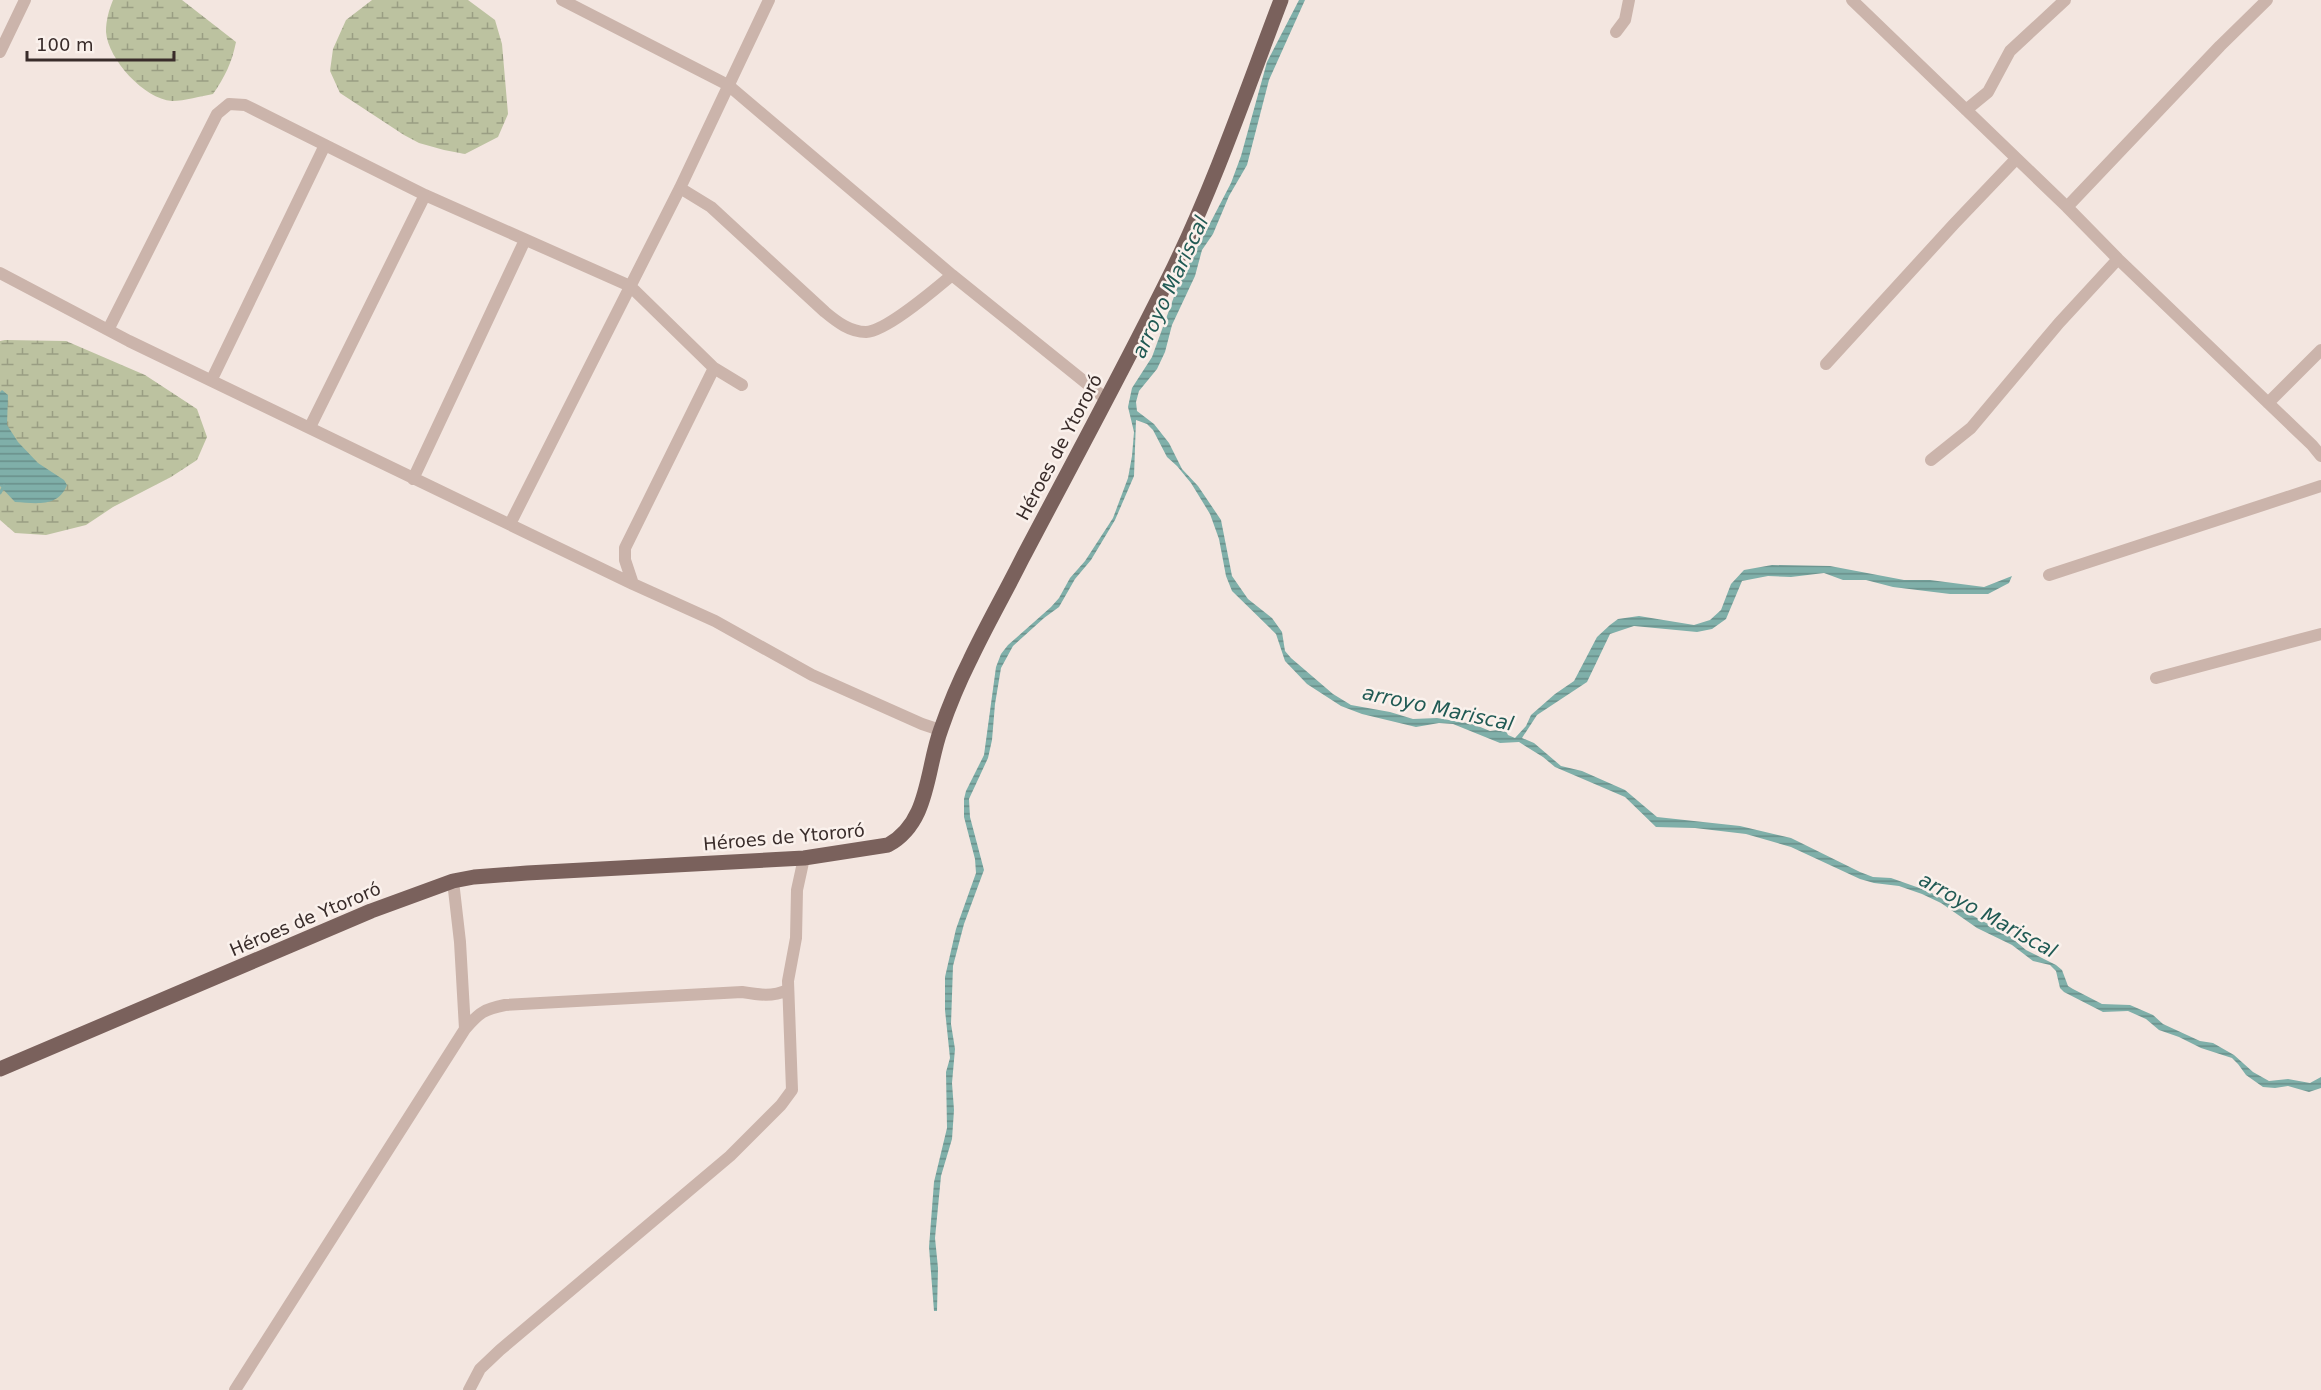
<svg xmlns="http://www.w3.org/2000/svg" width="2321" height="1390" font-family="'DejaVu Sans',sans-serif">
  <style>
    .wetland { fill: url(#wetland-marsh) }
    .water { fill: url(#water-rules) }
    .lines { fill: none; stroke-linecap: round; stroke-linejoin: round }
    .stream { stroke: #7fafa9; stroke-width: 3 }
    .minor { stroke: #cbb4ab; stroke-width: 12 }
    .major { stroke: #7a615c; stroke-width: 15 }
    .labels { text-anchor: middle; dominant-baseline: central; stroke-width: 5; stroke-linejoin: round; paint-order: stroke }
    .street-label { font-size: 18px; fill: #392c2a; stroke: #faf1ec }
    .water-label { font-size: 20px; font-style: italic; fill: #205a54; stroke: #faf1ec }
  </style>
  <defs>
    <pattern id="wetland-marsh" width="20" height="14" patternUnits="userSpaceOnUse" patternTransform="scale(1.5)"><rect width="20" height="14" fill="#bcc2a0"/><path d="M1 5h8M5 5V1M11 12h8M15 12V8" fill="none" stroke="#9a9e83"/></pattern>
    <pattern id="water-rules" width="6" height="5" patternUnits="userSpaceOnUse" patternTransform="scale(1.5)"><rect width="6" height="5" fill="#7fafa9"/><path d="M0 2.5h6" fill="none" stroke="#698f8a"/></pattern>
  </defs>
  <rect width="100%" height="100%" fill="#f3e6e0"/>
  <path class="wetland" d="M113,0H182L236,42C232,62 225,77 213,94C201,96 185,101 172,101C144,99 108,59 106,32C106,20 109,10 113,0Z
    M372,0H468L495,20L502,44L508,114L498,137L465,154L444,150L419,143L404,135L340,93L330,71L333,49L346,20Z
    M5,340L66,341L145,375L197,409L207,437L197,460L171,477L113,507L86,525L46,535L15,533L0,520V341Z"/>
  <path class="water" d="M1299,0H1305L1269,80L1247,165L1229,196L1213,234L1202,250L1195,276L1172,325L1165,352L1157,369L1139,391L1136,402L1137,411L1154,424L1169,443L1182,469L1198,486L1221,520L1232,576L1248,599L1272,618L1282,632L1285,651L1291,658L1333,694L1351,705L1390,712L1413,719L1437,718L1473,724L1490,731L1505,729L1508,735L1515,738L1526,726L1531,715L1555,694L1574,681L1597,637L1610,625L1618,619L1639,616L1694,625L1710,620L1721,610L1731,584L1744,570L1772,565L1830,566L1904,580H1930L1984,587L2012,576L2009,583L1988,594H1950L1893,587L1866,580H1843L1824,573L1791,577L1768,576L1742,581L1726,619L1712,629L1697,632L1634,626L1610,634L1587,682L1537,715L1522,738L1534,743L1561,766L1582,771L1625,790L1657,817L1740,826L1791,838L1860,872L1873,877L1891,878L1928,891L2008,935L2026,950L2056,965L2062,970L2068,986L2073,989L2102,1004L2130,1005L2153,1015L2163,1024L2200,1041L2213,1043L2234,1055L2253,1072L2269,1081L2288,1079L2310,1083L2321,1077V1088L2309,1092L2288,1086L2275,1088L2263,1087L2246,1075L2238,1064L2232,1058L2201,1048L2179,1037L2159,1030L2146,1019L2128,1011L2103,1012L2064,992L2060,988L2056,971L2050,965L2033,961L2012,945L1977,928L1941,903L1922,894L1899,886L1874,883L1860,879L1791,847L1746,834L1695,828L1656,827L1625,797L1555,767L1543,757L1519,742L1500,743L1453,724L1439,723L1416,727L1362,714L1341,706L1307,684L1285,661L1276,634L1232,591L1226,576L1219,539L1210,514L1191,483L1177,466L1167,457L1153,430L1147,424L1136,420L1134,476L1115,520L1091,560L1075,579L1059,607L1044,618L1013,646L1001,668L995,704L992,740L988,758L969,799L970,817L984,870L964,924L953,966L951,1024L955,1049L952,1083L954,1110L952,1139L941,1176L935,1238L938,1268L937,1311H934L929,1247L934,1182L947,1128L946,1072L950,1058L945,1010V977L956,929L976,873L975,859L964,817V799L966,791L984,755L996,667L1001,654L1008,645L1051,607L1059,598L1070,578L1085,561L1113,518L1128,478L1132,456L1134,432L1128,407L1132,388L1152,357L1179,283L1231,183L1241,156L1267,62Z
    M2,390L8,395L7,425L18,442L38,463L64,480L67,485C58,508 35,503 15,502L0,486V392Z"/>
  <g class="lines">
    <path class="stream" d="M0,493L4,486"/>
    <path class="minor" d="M562,0L728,85L952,275L1106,399
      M1852,0L2067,207L2118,259L2312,445L2321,456
      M1616,32L1625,20L1629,0
      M0,52L25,0
      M1966,110L1988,92L2010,51L2065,0
      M680,188L711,207L825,312C837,322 850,332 866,332C887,331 935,289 952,275
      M2067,207L2220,46L2267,0
      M0,273L129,341L633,584L715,621L812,675L922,724L940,730
      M108,330L217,114L229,104L245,105L425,195L630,286L714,368L742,385
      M1826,364L1954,224L2016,159
      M212,379L325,145
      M2268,403L2321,350
      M310,427L425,195
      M1931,460L1971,428L2059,323L2118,259
      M413,479L525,240
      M510,524L680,188L769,0
      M2049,575L2321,486
      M633,584L625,560V548L714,368
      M2156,678L2321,634
      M453,881L460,942L465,1029
      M235,1390L465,1029C479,1013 484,1009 505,1005L742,992C760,995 772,997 788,990
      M469,1390L480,1369L500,1350L730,1156L781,1105L792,1090L788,981L796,938L797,890L804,858"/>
    <path class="major" d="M0,1069L371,911L453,881L474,877L527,873L804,858L888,845C930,822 926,769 941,729C949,706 959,682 970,660C986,626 1005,593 1022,559C1073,462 1126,365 1174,267C1216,180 1247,89 1281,0"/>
  </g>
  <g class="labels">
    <g class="street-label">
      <text transform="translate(1059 447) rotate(-62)">Héroes de Ytororó</text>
      <text transform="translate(784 837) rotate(-5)">Héroes de Ytororó</text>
      <text transform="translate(305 919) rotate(-23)">Héroes de Ytororó</text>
    </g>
    <g class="water-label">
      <text transform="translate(1170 287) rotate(-65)">arroyo Mariscal</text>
      <text transform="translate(1438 708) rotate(12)">arroyo Mariscal</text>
      <text transform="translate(1988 915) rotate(29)">arroyo Mariscal</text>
    </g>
  </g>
  <path d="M27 51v9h147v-9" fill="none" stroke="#392c2a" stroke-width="3"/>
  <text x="36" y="51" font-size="18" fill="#392c2a" stroke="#faf1ec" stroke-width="4.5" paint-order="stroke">100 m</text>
</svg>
